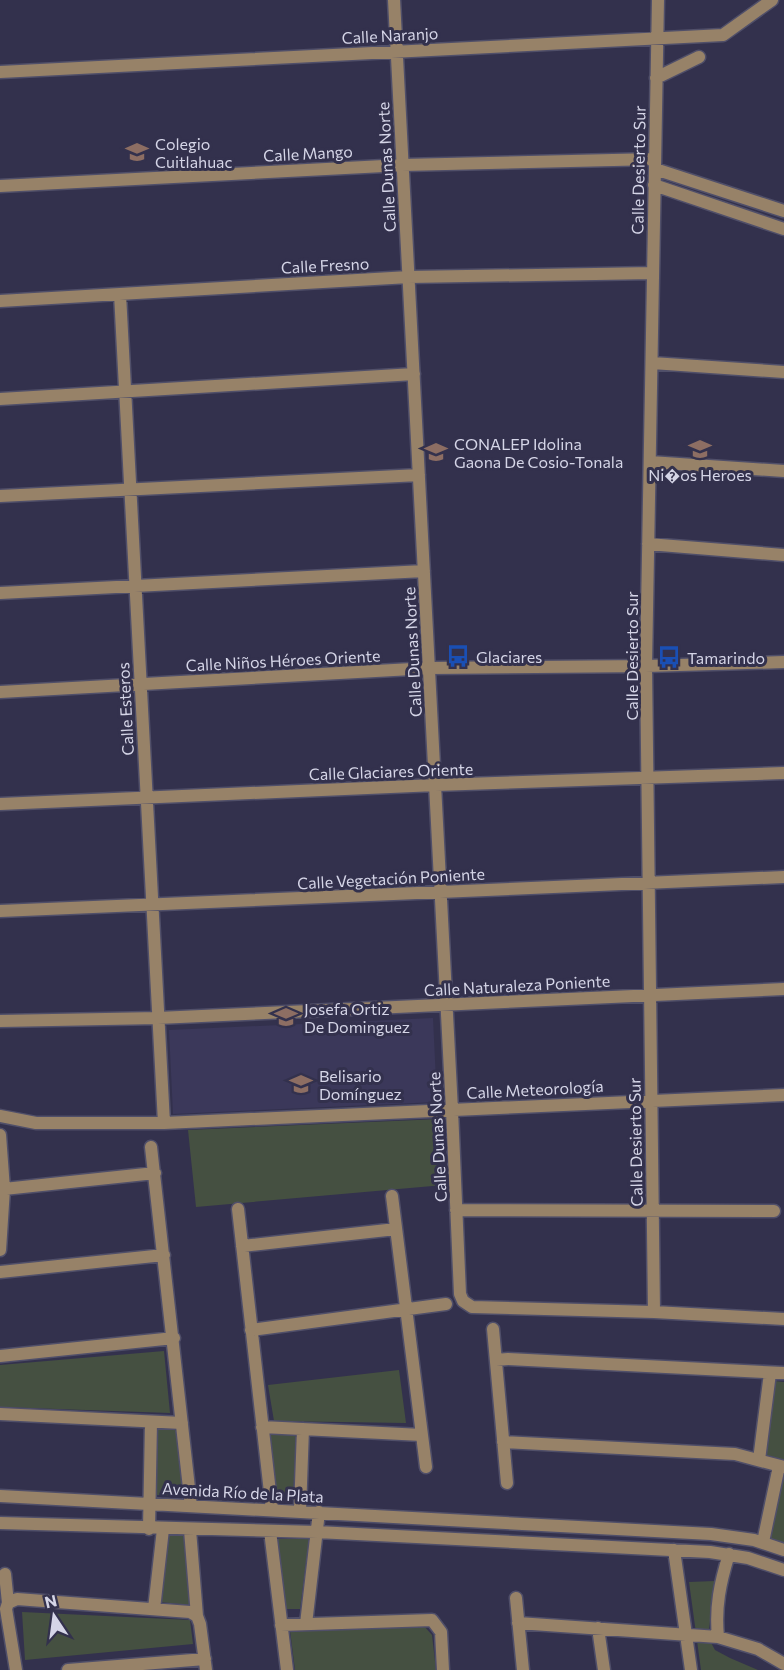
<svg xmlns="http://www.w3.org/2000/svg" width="784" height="1670" font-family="Commissioner,sans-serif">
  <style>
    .built { fill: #3b385a }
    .green { fill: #455041 }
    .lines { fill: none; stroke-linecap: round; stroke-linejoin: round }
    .minor-casing { stroke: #504f69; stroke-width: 15 }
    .minor { stroke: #978268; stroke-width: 12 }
    .labels { text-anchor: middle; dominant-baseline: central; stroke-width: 6; stroke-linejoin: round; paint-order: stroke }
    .street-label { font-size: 16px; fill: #d5d5e7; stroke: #33314d }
    .poi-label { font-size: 16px; fill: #d5d5e7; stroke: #33314d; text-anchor: start }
  </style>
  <rect width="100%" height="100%" fill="#33314d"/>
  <path class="built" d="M433,1018L437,1102L173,1114L169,1030Z"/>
  <path class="green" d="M440,1119L444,1185L196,1207L188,1130Z
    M164,1351L170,1413L0,1407V1365Z
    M399,1370L406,1423L274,1421L268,1385Z
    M774,1381L784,1382V1460L766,1455Z
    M157,1430H177L183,1496L157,1495Z
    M269,1435H296L293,1500L276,1499Z
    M783,1472H784V1544L769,1538Z
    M167,1534H184L190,1605L160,1602Z
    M277,1539H309L300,1609H285Z
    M715,1581L708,1637L715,1650L730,1658L758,1670H701L689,1582Z
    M22,1612L190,1620L193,1644L25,1660Z
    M424,1626L432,1635L436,1670H295L290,1630Z"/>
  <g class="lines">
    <g class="minor-casing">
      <path id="minor" d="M394,0L452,1110L460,1294L463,1301L472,1307L654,1312L784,1319
        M0,72L723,35L772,0
        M656,78L699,57
        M655,169L784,211
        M654,185L784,229
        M0,186L403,165L655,159
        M120,294L164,1123
        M0,301L409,277L653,273
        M652,363L784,372
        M0,399L414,374
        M650,462L784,471
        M0,496L419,475
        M648,544L784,555
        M0,593L424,571
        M0,692L430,668L646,666L784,662
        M0,804L436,785L784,773
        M0,911L784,877
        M0,1021L158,1018L784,989
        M0,1116L36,1123H164L784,1095
        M151,1147L191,1506
        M4,1189L155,1173
        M392,1196L426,1467
        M238,1209L272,1510
        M456,1210L774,1211
        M242,1246L396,1229
        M0,1250L4,1189L0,1135
        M0,1272L164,1255
        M654,1312L646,666L658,0
        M493,1329L507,1483
        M251,1330L446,1304
        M0,1356L174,1338
        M496,1360L508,1359L784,1373
        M0,1414L182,1423
        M262,1427L422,1435
        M503,1442L735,1454L784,1467
        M759,1460L770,1373
        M0,1496L711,1534L754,1540L784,1550
        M300,1511L303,1429
        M0,1523L317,1532L710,1552L748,1558L784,1570
        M149,1529L151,1422
        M190,1530L197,1616L200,1624L206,1670
        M270,1531L287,1670
        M763,1542L779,1466
        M674,1550L691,1670
        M5,1574L8,1603L6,1609L16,1670
        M516,1598L523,1670
        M8,1603L17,1599L190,1612L197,1616
        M154,1609L163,1529
        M518,1623L718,1637L758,1649L784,1664
        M306,1624L319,1512
        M281,1625L432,1620L441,1632L443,1670
        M598,1628L604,1670
        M718,1637C715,1607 720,1583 729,1554
        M68,1670L205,1659"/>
    </g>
    <use href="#minor" class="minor"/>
  </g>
  <defs>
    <g id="school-bare" transform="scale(1.8)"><path d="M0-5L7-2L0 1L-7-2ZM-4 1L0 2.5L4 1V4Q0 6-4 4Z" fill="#8d6e63" stroke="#33314d" stroke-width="2.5" paint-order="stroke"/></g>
    <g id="university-bare" transform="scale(1.8)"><path d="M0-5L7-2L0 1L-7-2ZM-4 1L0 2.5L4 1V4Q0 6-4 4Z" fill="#8d6e63" stroke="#33314d" stroke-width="2.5" paint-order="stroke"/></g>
    <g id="bus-bare" transform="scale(1.8)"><path d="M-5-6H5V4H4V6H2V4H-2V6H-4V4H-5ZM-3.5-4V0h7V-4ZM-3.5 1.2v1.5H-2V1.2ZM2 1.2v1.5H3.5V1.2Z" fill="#1a4fb4" stroke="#33314d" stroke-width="2.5" paint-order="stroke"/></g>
  </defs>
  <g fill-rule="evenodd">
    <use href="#school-bare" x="137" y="152"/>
    <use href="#school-bare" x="700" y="449"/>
    <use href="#university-bare" x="436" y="452"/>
    <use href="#bus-bare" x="458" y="656"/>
    <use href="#bus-bare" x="669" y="657"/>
    <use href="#school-bare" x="286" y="1017"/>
    <use href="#school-bare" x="301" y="1084"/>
  </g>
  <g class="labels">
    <g class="street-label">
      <text transform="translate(390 35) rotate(-3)">Calle Naranjo</text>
      <text transform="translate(308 153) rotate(-3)">Calle Mango</text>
      <text transform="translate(386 167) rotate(-93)">Calle Dunas Norte</text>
      <text transform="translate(638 170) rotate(-89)">Calle Desierto Sur</text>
      <text transform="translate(325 265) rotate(-3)">Calle Fresno</text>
      <text transform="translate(412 652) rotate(-93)">Calle Dunas Norte</text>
      <text transform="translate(631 656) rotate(-90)">Calle Desierto Sur</text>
      <text transform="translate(283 660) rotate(-3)">Calle Niños Héroes Oriente</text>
      <text transform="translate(125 709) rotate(-93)">Calle Esteros</text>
      <text transform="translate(391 771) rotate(-2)">Calle Glaciares Oriente</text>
      <text transform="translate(391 878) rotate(-3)">Calle Vegetación Poniente</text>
      <text transform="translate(517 985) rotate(-3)">Calle Naturaleza Poniente</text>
      <text transform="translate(535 1089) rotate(-3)">Calle Meteorología</text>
      <text transform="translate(437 1137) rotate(-93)">Calle Dunas Norte</text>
      <text transform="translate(635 1142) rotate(-91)">Calle Desierto Sur</text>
      <text transform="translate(243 1492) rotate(3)">Avenida Río de la Plata</text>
    </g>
    <g class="poi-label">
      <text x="155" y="143">Colegio<tspan x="155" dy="18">Cuitlahuac</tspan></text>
      <text x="454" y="443">CONALEP Idolina<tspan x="454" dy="18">Gaona De Cosio-Tonala</tspan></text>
      <text x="700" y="474" text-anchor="middle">Ni�os Heroes</text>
      <text x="476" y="656">Glaciares</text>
      <text x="687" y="657">Tamarindo</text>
      <text x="304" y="1008">Josefa Ortiz<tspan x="304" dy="18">De Dominguez</tspan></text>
      <text x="319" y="1075">Belisario<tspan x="319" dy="18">Domínguez</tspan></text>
    </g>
  </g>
  <g transform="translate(54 1616) rotate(347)" stroke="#33314d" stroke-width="4.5" paint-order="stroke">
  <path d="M0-4.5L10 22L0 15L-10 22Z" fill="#d5d5e7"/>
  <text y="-9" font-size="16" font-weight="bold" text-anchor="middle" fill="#d5d5e7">N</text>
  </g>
</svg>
